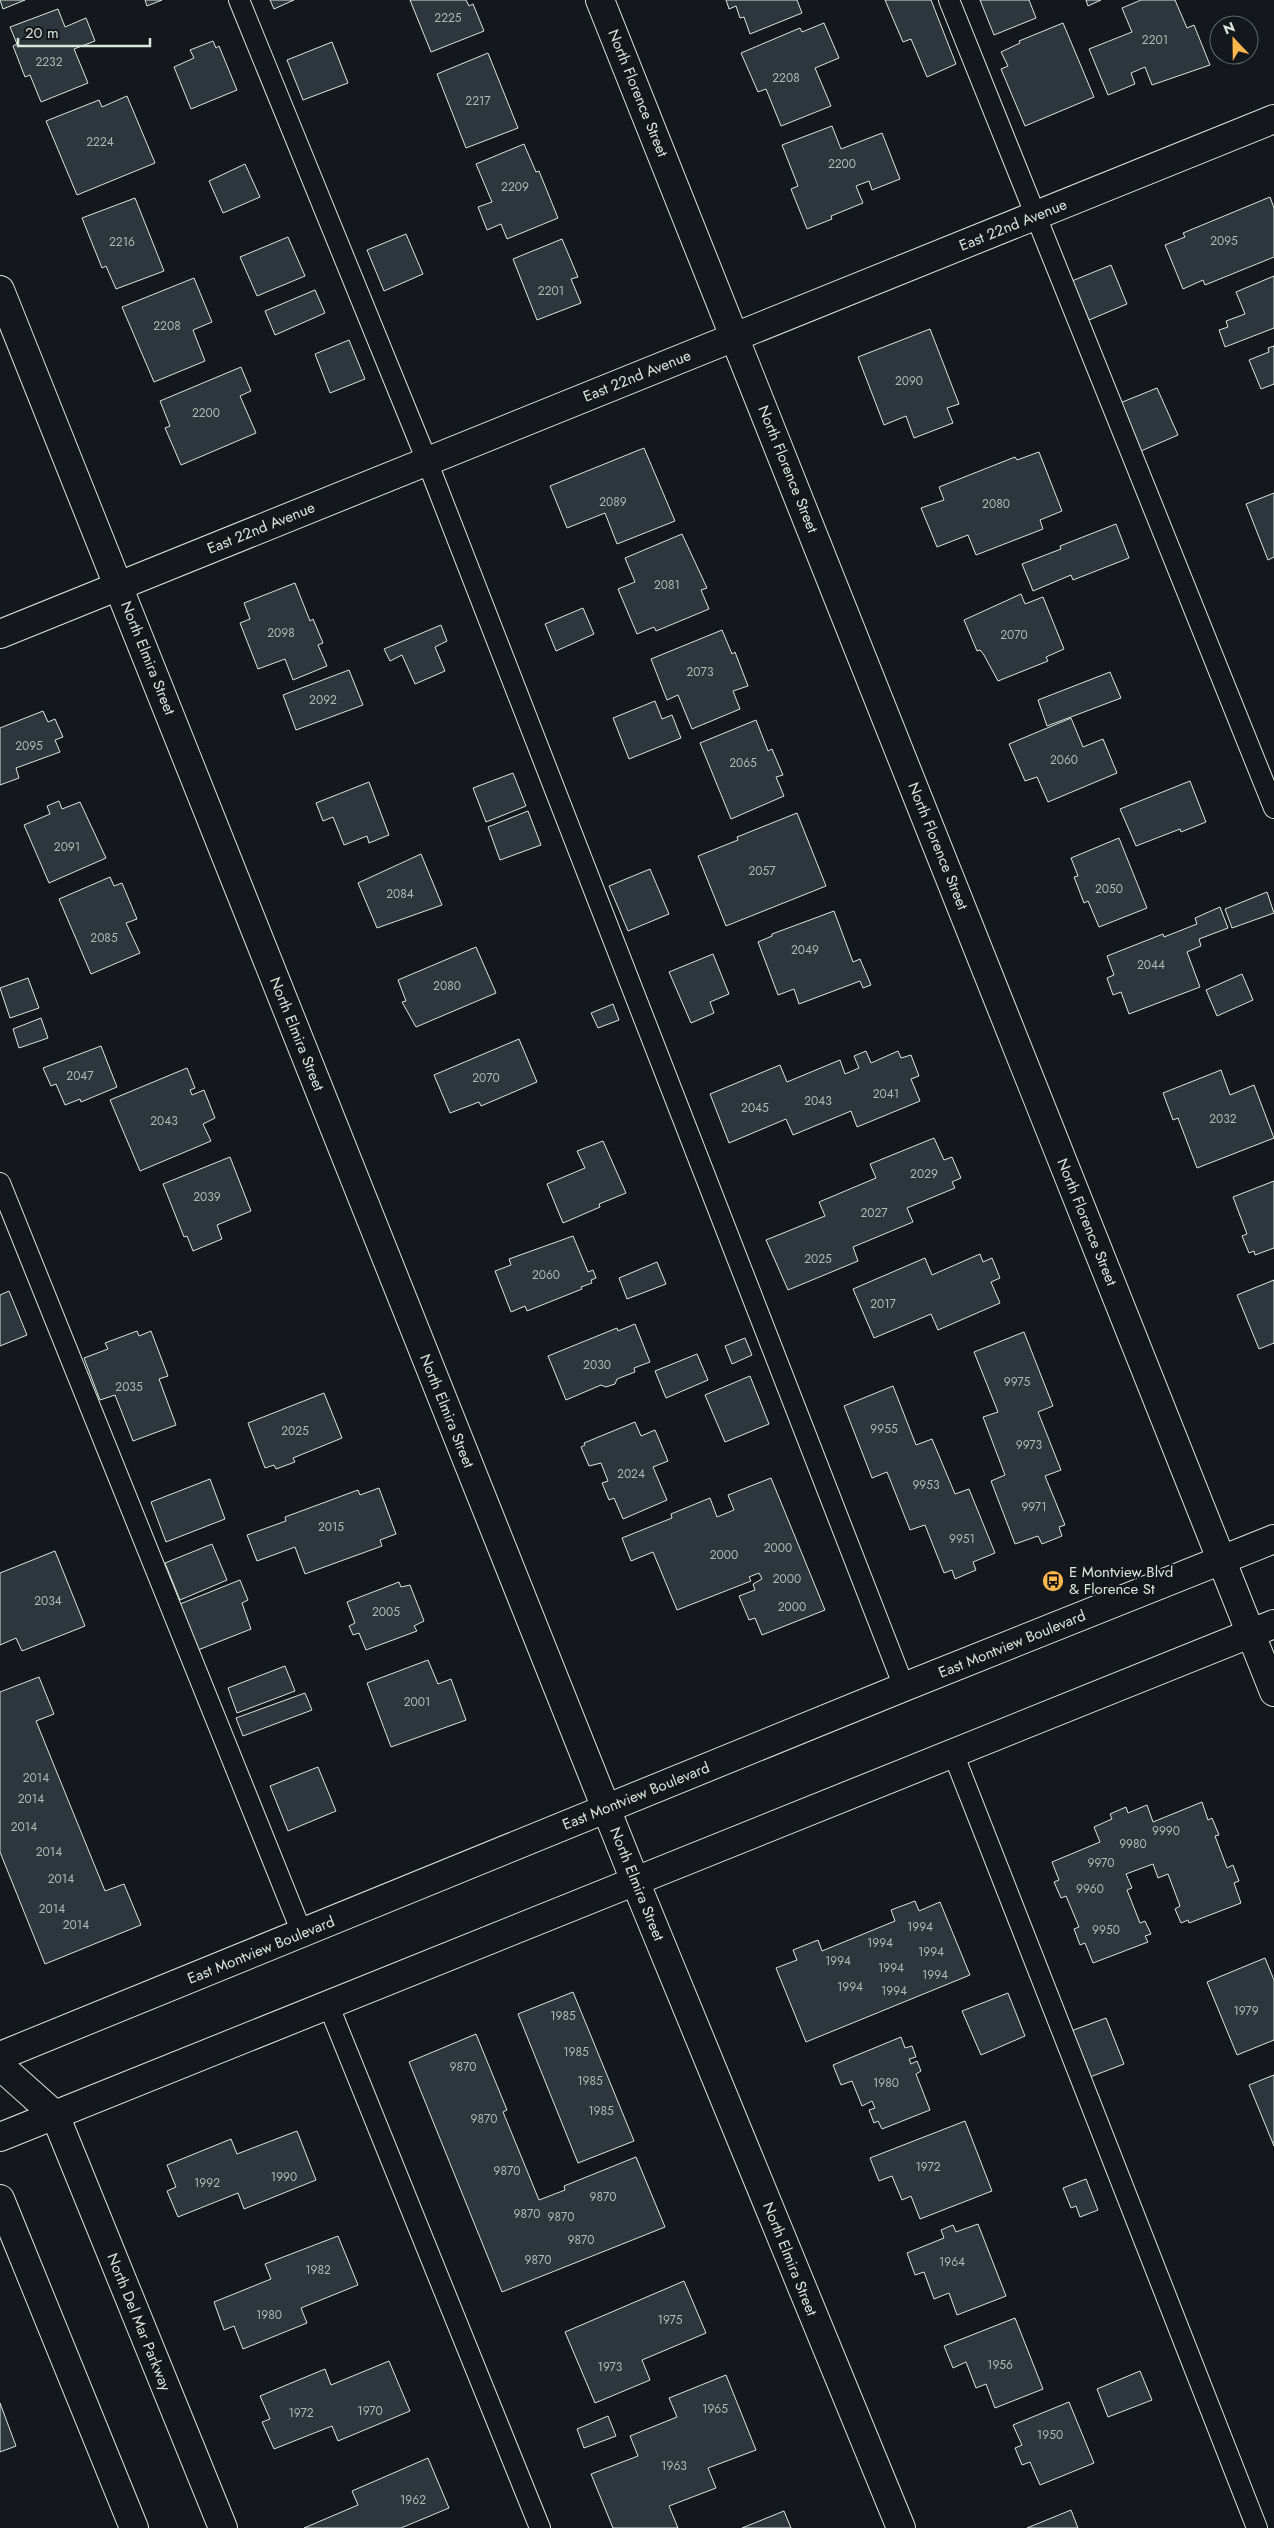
<svg xmlns="http://www.w3.org/2000/svg" width="1274" height="2528" font-family="Jost,sans-serif">
  <style>
    .building { fill: #2c363c; stroke: #d8e6dc }
    .lines { fill: none; stroke-linecap: round; stroke-linejoin: round }
    .service-casing { stroke: #d8e6dc; stroke-width: 22 }
    .minor-casing { stroke: #d8e6dc; stroke-width: 30 }
    .tertiary-casing { stroke: #d8e6dc; stroke-width: 30 }
    .secondary-casing { stroke: #d8e6dc; stroke-width: 30 }
    .service { stroke: #14181c; stroke-width: 20 }
    .minor { stroke: #14181c; stroke-width: 28 }
    .tertiary { stroke: #14181c; stroke-width: 28 }
    .secondary { stroke: #14181c; stroke-width: 28 }
    .labels { text-anchor: middle; dominant-baseline: central; stroke-width: 4; stroke-linejoin: round; paint-order: stroke }
    .number-label { font-size: 12px; fill: #adbab4 }
    .street-label { font-size: 15px; fill: #d8e6dc; stroke: #14181c }
    .poi-label { font-size: 15px; fill: #d8e6dc; stroke: #14181c; text-anchor: start }
  </style>
  <rect width="100%" height="100%" fill="#14181c"/>
  <path class="building" d="M0,0H25L3,9Z
    M145,0H162L147,6Z
    M270,0H294L274,9Z
    M410,0H466L469,6L473,4L484,31L431,52Z
    M726,0H797L802,13L750,34L744,17L740,18L736,6L729,9Z
    M885,0H931L956,64L927,77L911,39L903,42Z
    M980,0H1029L1036,18L994,35Z
    M1086,0H1101L1088,6Z
    M1141,0H1175L1187,28L1194,25L1210,65L1152,85L1145,67L1131,73L1135,84L1108,95L1089,49L1132,32L1122,8Z
    M58,9L65,27L86,18L95,41L74,49L88,83L41,102L30,75L25,77L13,46L17,44L10,27Z
    M824,23L839,58L815,68L831,106L781,126L766,89L758,92L741,53L800,28L802,32Z
    M1063,23L1094,97L1025,126L1001,69L1008,66L1001,52L1020,43L1019,41Z
    M213,41L216,48L219,46L237,90L191,109L174,67L194,58L190,50Z
    M332,42L348,83L303,100L287,60Z
    M488,53L518,128L466,148L437,74Z
    M127,96L155,163L77,195L46,121L99,100L102,107Z
    M832,126L841,149L882,133L900,179L872,190L869,181L856,186L863,203L831,216L832,219L807,229L791,189L798,186L782,145Z
    M524,144L536,172L539,171L558,218L507,239L501,224L487,230L478,207L492,202L476,164Z
    M245,164L260,197L223,213L209,181Z
    M1270,197L1274,208V257L1205,285L1203,280L1183,289L1165,245L1185,237L1183,233Z
    M135,198L164,271L116,289L106,266L102,268L82,218Z
    M406,234L423,274L384,291L367,250Z
    M288,237L305,276L257,296L240,257Z
    M562,239L578,277L571,279L581,303L537,320L513,259Z
    M1111,265L1127,304L1089,320L1072,281Z
    M1274,276V328L1225,347L1219,330L1228,327L1226,321L1245,314L1236,292Z
    M194,278L212,322L193,330L205,361L154,382L122,307Z
    M315,290L325,313L275,335L265,311Z
    M930,329L959,404L947,408L953,423L914,438L906,416L884,425L858,357Z
    M349,340L365,379L330,393L315,354Z
    M1274,346V384L1261,389L1249,360L1269,352L1268,348Z
    M241,367L251,391L240,396L256,433L181,465L165,428L170,426L160,401Z
    M1157,388L1178,435L1141,451L1120,403Z
    M644,448L675,521L617,544L605,513L567,528L550,486Z
    M1039,452L1062,511L1040,520L1043,529L976,555L968,535L937,547L921,508L944,500L939,487L1015,457L1017,460Z
    M1274,493V557L1268,560L1246,504Z
    M1116,524L1129,558L1073,580L1071,575L1033,591L1022,564L1061,549L1060,546Z
    M682,534L707,588L701,590L709,609L656,631L654,627L637,634L618,589L635,582L625,558Z
    M295,583L310,621L313,619L323,643L318,645L327,666L293,680L285,659L258,669L240,623L250,619L244,603Z
    M1021,594L1025,604L1043,597L1064,649L1046,657L1048,661L998,681L984,655L980,650L977,651L964,620Z
    M583,608L594,634L556,651L545,624Z
    M441,625L447,641L435,647L445,671L415,684L402,655L390,661L384,649Z
    M722,630L732,654L735,652L748,686L733,691L740,709L692,729L678,695L667,700L651,659Z
    M349,670L363,705L296,730L283,695Z
    M1110,672L1121,698L1047,726L1038,700Z
    M655,701L662,719L672,715L681,738L629,759L613,718Z
    M43,711L48,722L55,719L63,737L55,740L60,752L16,768L19,778L0,785V728Z
    M1071,718L1083,747L1103,739L1117,773L1048,802L1037,777L1025,781L1009,744Z
    M756,720L768,751L772,749L783,775L776,777L784,796L731,819L700,743Z
    M513,773L526,806L486,822L473,788Z
    M1190,781L1206,822L1181,832L1180,829L1136,846L1120,809Z
    M369,782L389,835L369,843L367,836L344,845L333,817L323,821L316,803Z
    M59,801L62,809L80,802L106,858L49,883L24,825L50,814L47,806Z
    M528,811L541,845L500,860L488,827Z
    M797,813L826,886L726,926L698,856L738,840L737,837Z
    M1119,838L1147,908L1099,927L1088,901L1084,903L1074,877L1078,876L1071,858Z
    M421,854L442,905L377,928L358,883Z
    M650,869L669,914L628,931L609,886Z
    M110,877L114,886L122,883L137,919L126,923L140,953L91,974L59,899Z
    M1267,892L1274,913L1232,928L1225,909Z
    M1220,907L1228,928L1199,939L1201,946L1187,952L1200,987L1129,1014L1121,992L1113,995L1107,978L1114,975L1107,956L1163,934L1164,937L1197,924L1195,918Z
    M834,911L853,962L860,959L871,985L863,988L860,981L799,1004L794,989L778,995L758,942L772,936V934Z
    M476,947L496,993L416,1027L402,1002L406,1001L398,980Z
    M713,954L729,994L710,1002L714,1013L691,1023L669,972Z
    M1242,974L1253,1000L1217,1016L1206,990Z
    M28,978L39,1008L10,1018L0,988Z
    M613,1004L619,1020L598,1028L591,1013Z
    M41,1018L48,1038L19,1048L13,1029Z
    M519,1039L537,1082L481,1106L479,1102L450,1113L434,1075Z
    M101,1046L117,1087L81,1102L80,1099L65,1105L56,1084L51,1086L43,1068Z
    M866,1051L871,1063L898,1051L901,1058L911,1055L919,1076L911,1079L920,1101L857,1127L851,1111L793,1135L786,1119L729,1143L710,1094L780,1065L787,1082L840,1060L845,1074L859,1068L854,1056Z
    M187,1068L195,1088L190,1090L192,1095L204,1090L215,1118L203,1124L211,1141L140,1171L110,1100Z
    M1221,1070L1230,1095L1254,1085L1274,1138L1197,1168L1178,1118L1173,1120L1163,1093Z
    M934,1138L944,1160L952,1157L961,1178L952,1182L955,1188L907,1208L913,1222L853,1247L858,1261L788,1290L766,1240L825,1216L819,1202L876,1178L870,1164Z
    M603,1141L626,1193L599,1204L600,1207L563,1223L547,1184L585,1168L577,1151Z
    M230,1157L251,1211L217,1225L222,1239L193,1251L187,1236L184,1237L163,1184Z
    M1274,1181V1248L1255,1255L1254,1251L1249,1253L1242,1236L1247,1234L1233,1197Z
    M573,1236L588,1272L593,1270L596,1278L591,1280L592,1283L581,1287L582,1289L527,1311L525,1306L511,1312L495,1271L511,1265L509,1259Z
    M980,1254L983,1262L992,1258L1000,1278L991,1282L1000,1303L938,1330L931,1314L874,1338L853,1289L925,1258L932,1275Z
    M657,1262L666,1284L627,1299L619,1278Z
    M1274,1280V1343L1259,1349L1237,1295Z
    M9,1291L27,1335L0,1346V1295Z
    M635,1324L650,1362L634,1368L635,1372L617,1379L615,1384L606,1387L601,1385L566,1400L548,1356L617,1328L618,1331Z
    M137,1331L139,1336L151,1331L168,1376L159,1379L176,1425L133,1441L115,1395L100,1400L84,1358L108,1349L105,1343Z
    M1024,1332L1053,1406L1038,1412L1061,1470L1045,1476L1065,1525L1059,1527L1062,1536L1042,1544L1038,1536L1015,1544L991,1481L1005,1475L983,1417L998,1412L974,1352Z
    M745,1338L752,1355L732,1364L725,1346Z
    M697,1354L708,1380L666,1398L655,1371Z
    M750,1376L769,1424L725,1442L705,1395Z
    M893,1386L916,1445L932,1439L955,1494L969,1489L995,1553L973,1562L976,1570L955,1579L952,1570L944,1573L925,1525L910,1530L887,1472L872,1478L844,1406Z
    M324,1393L342,1438L293,1458L295,1462L276,1469L274,1465L265,1468L248,1423Z
    M635,1422L641,1436L655,1430L668,1461L653,1467L667,1500L623,1519L614,1498L609,1500L602,1483L608,1481L601,1463L589,1466L581,1447L585,1445L584,1443Z
    M771,1478L825,1610L762,1635L755,1618L749,1620L739,1596L755,1590L753,1584L762,1579L759,1573L749,1577L751,1581L677,1610L653,1552L631,1561L622,1538L672,1518L671,1514L710,1498L717,1517L734,1510L728,1495Z
    M210,1479L225,1519L166,1542L151,1502Z
    M379,1488L396,1534L380,1540L382,1546L305,1574L295,1547L257,1561L247,1535L286,1521L285,1517L358,1490L360,1495Z
    M212,1544L227,1580L180,1600L165,1563Z
    M55,1551L85,1626L22,1651L16,1638L0,1645V1573Z
    M240,1580L248,1600L242,1603L251,1629L198,1650L180,1604Z
    M399,1582L401,1587L410,1585L424,1621L414,1626L417,1631L366,1650L359,1633L353,1635L349,1626L355,1623L347,1602Z
    M428,1660L438,1684L451,1679L466,1720L391,1747L367,1683Z
    M285,1666L295,1691L237,1713L228,1688Z
    M39,1677L54,1714L36,1721L105,1891L124,1884L141,1925L45,1964L0,1852V1692Z
    M305,1693L312,1710L243,1736L236,1718Z
    M318,1767L336,1811L288,1831L270,1786Z
    M1202,1802L1208,1820L1212,1818L1219,1835L1215,1836L1227,1868L1233,1865L1239,1881L1234,1883L1241,1903L1189,1923L1188,1920L1181,1923L1175,1909L1180,1906L1168,1874L1158,1878L1153,1864L1126,1874L1132,1888L1127,1890L1140,1923L1145,1921L1151,1934L1145,1936L1148,1942L1093,1963L1085,1943L1080,1945L1074,1929L1079,1927L1066,1896L1061,1898L1054,1882L1059,1880L1052,1862L1100,1842L1094,1827L1112,1819L1110,1814L1126,1807L1128,1813L1147,1805L1153,1822Z
    M915,1901L919,1911L940,1902L970,1975L806,2042L776,1968L797,1960L793,1950L818,1940L822,1951L895,1921L891,1910Z
    M1265,1958L1274,1980V2040L1237,2055L1207,1982Z
    M573,1992L634,2141L578,2163L518,2014Z
    M1008,1993L1025,2036L981,2055L962,2011Z
    M1106,2018L1124,2064L1090,2077L1071,2031Z
    M476,2034L507,2110L503,2112L539,2200L565,2190L564,2186L636,2157L665,2227L502,2292L409,2062Z
    M901,2037L905,2048L912,2046L916,2057L909,2059L911,2064L917,2061L921,2071L916,2074L930,2110L882,2129L878,2121L874,2123L869,2110L875,2108L872,2101L862,2106L852,2081L841,2085L833,2065Z
    M1274,2075V2146L1249,2085Z
    M965,2121L992,2191L920,2219L911,2196L902,2200L892,2176L879,2181L870,2158Z
    M297,2131L316,2180L244,2209L238,2193L178,2217L167,2191L176,2187L167,2165L231,2139L237,2154Z
    M1086,2179L1098,2210L1080,2217L1076,2206L1071,2208L1063,2188Z
    M978,2224L1006,2296L957,2315L949,2293L934,2299L924,2272L915,2275L907,2253L944,2238L941,2230L953,2225L956,2232Z
    M338,2236L358,2285L301,2308L307,2323L243,2349L234,2326L224,2330L214,2302L271,2279L265,2264Z
    M684,2281L706,2333L642,2360L650,2380L595,2403L565,2332Z
    M1015,2318L1043,2389L995,2408L986,2384L976,2388L966,2362L953,2368L944,2346Z
    M389,2361L410,2411L338,2441L332,2426L274,2449L262,2422L270,2419L260,2396L325,2369L331,2385Z
    M1140,2371L1152,2400L1108,2417L1097,2389Z
    M726,2375L756,2450L708,2468L716,2488L669,2506L678,2528H613L591,2474L638,2456L630,2436L677,2417L669,2398Z
    M1069,2402L1094,2463L1040,2485L1030,2462L1022,2465L1015,2448L1022,2445L1013,2425Z
    M0,2403L16,2446L0,2452Z
    M608,2416L616,2436L584,2448L577,2429Z
    M428,2458L449,2508L401,2528H304L358,2505L352,2491Z
    M1071,2510L1078,2528H1027Z
    M784,2511L791,2528H742Z"/>
  <g class="lines">
    <g class="service-casing">
      <path id="service" d="M239,0L427,461L904,1687
        M949,0L1274,808
        M0,1183L302,1933
        M953,1753L1257,2528
        M328,2004L540,2528"/>
    </g>
    <g class="minor-casing">
      <path id="minor" d="M600,0L1274,1692
        M0,290L635,1881L901,2528
        M0,634L1274,119"/>
    </g>
    <g class="tertiary-casing">
      <path id="tertiary" d="M0,2066L55,2115L223,2528
        M0,2199L134,2528"/>
    </g>
    <g class="secondary-casing">
      <path id="secondary" d="M0,2056L904,1687L1274,1539
        M0,2137L1274,1624"/>
    </g>
    <use href="#service" class="service"/>
    <use href="#minor" class="minor"/>
    <use href="#tertiary" class="tertiary"/>
    <use href="#secondary" class="secondary"/>
  </g>
  <defs>
    <g id="bus-disc" transform="scale(1.125)"><circle r="9.5" fill="#ffb74d" stroke="#14181c"/><path d="M-5-6H5V4H4V6H2V4H-2V6H-4V4H-5ZM-3.5-4V0h7V-4ZM-3.5 1.2v1.5H-2V1.2ZM2 1.2v1.5H3.5V1.2Z" fill="#111"/></g>
  </defs>
  <g fill-rule="evenodd">
    <use href="#bus-disc" x="1053" y="1581"/>
  </g>
  <g class="labels">
    <g class="number-label">
      <text x="448" y="18">2225</text>
      <text x="1155" y="40">2201</text>
      <text x="49" y="62">2232</text>
      <text x="786" y="78">2208</text>
      <text x="478" y="101">2217</text>
      <text x="100" y="142">2224</text>
      <text x="842" y="164">2200</text>
      <text x="515" y="187">2209</text>
      <text x="1224" y="241">2095</text>
      <text x="122" y="242">2216</text>
      <text x="551" y="291">2201</text>
      <text x="167" y="326">2208</text>
      <text x="909" y="381">2090</text>
      <text x="206" y="413">2200</text>
      <text x="613" y="502">2089</text>
      <text x="996" y="504">2080</text>
      <text x="667" y="585">2081</text>
      <text x="281" y="633">2098</text>
      <text x="1014" y="635">2070</text>
      <text x="700" y="672">2073</text>
      <text x="323" y="700">2092</text>
      <text x="29" y="746">2095</text>
      <text x="1064" y="760">2060</text>
      <text x="743" y="763">2065</text>
      <text x="67" y="847">2091</text>
      <text x="762" y="871">2057</text>
      <text x="1109" y="889">2050</text>
      <text x="400" y="894">2084</text>
      <text x="104" y="938">2085</text>
      <text x="805" y="950">2049</text>
      <text x="1151" y="965">2044</text>
      <text x="447" y="986">2080</text>
      <text x="80" y="1076">2047</text>
      <text x="486" y="1078">2070</text>
      <text x="886" y="1094">2041</text>
      <text x="818" y="1101">2043</text>
      <text x="755" y="1108">2045</text>
      <text x="1223" y="1119">2032</text>
      <text x="164" y="1121">2043</text>
      <text x="924" y="1174">2029</text>
      <text x="207" y="1197">2039</text>
      <text x="874" y="1213">2027</text>
      <text x="818" y="1259">2025</text>
      <text x="546" y="1275">2060</text>
      <text x="883" y="1304">2017</text>
      <text x="597" y="1365">2030</text>
      <text x="1017" y="1382">9975</text>
      <text x="129" y="1387">2035</text>
      <text x="884" y="1429">9955</text>
      <text x="295" y="1431">2025</text>
      <text x="1029" y="1445">9973</text>
      <text x="631" y="1474">2024</text>
      <text x="926" y="1485">9953</text>
      <text x="1034" y="1507">9971</text>
      <text x="331" y="1527">2015</text>
      <text x="962" y="1539">9951</text>
      <text x="778" y="1548">2000</text>
      <text x="724" y="1555">2000</text>
      <text x="787" y="1579">2000</text>
      <text x="48" y="1601">2034</text>
      <text x="792" y="1607">2000</text>
      <text x="386" y="1612">2005</text>
      <text x="417" y="1702">2001</text>
      <text x="36" y="1778">2014</text>
      <text x="31" y="1799">2014</text>
      <text x="24" y="1827">2014</text>
      <text x="1166" y="1831">9990</text>
      <text x="1133" y="1844">9980</text>
      <text x="49" y="1852">2014</text>
      <text x="1101" y="1863">9970</text>
      <text x="61" y="1879">2014</text>
      <text x="1090" y="1889">9960</text>
      <text x="52" y="1909">2014</text>
      <text x="76" y="1925">2014</text>
      <text x="920" y="1927">1994</text>
      <text x="1106" y="1930">9950</text>
      <text x="880" y="1943">1994</text>
      <text x="931" y="1952">1994</text>
      <text x="838" y="1961">1994</text>
      <text x="891" y="1968">1994</text>
      <text x="935" y="1975">1994</text>
      <text x="850" y="1987">1994</text>
      <text x="894" y="1991">1994</text>
      <text x="1246" y="2011">1979</text>
      <text x="563" y="2016">1985</text>
      <text x="576" y="2052">1985</text>
      <text x="463" y="2067">9870</text>
      <text x="590" y="2081">1985</text>
      <text x="886" y="2083">1980</text>
      <text x="601" y="2111">1985</text>
      <text x="484" y="2119">9870</text>
      <text x="928" y="2167">1972</text>
      <text x="507" y="2171">9870</text>
      <text x="284" y="2177">1990</text>
      <text x="207" y="2183">1992</text>
      <text x="603" y="2197">9870</text>
      <text x="527" y="2214">9870</text>
      <text x="561" y="2217">9870</text>
      <text x="581" y="2240">9870</text>
      <text x="538" y="2260">9870</text>
      <text x="952" y="2262">1964</text>
      <text x="318" y="2270">1982</text>
      <text x="269" y="2315">1980</text>
      <text x="670" y="2320">1975</text>
      <text x="1000" y="2365">1956</text>
      <text x="610" y="2367">1973</text>
      <text x="715" y="2409">1965</text>
      <text x="370" y="2411">1970</text>
      <text x="301" y="2413">1972</text>
      <text x="1050" y="2435">1950</text>
      <text x="674" y="2466">1963</text>
      <text x="413" y="2500">1962</text>
    </g>
    <g class="street-label">
      <text transform="translate(638 93) rotate(68)">North Florence Street</text>
      <text transform="translate(1013 225) rotate(-22)">East 22nd Avenue</text>
      <text transform="translate(637 376) rotate(-22)">East 22nd Avenue</text>
      <text transform="translate(788 469) rotate(68)">North Florence Street</text>
      <text transform="translate(261 528) rotate(-22)">East 22nd Avenue</text>
      <text transform="translate(148 658) rotate(68)">North Elmira Street</text>
      <text transform="translate(938 846) rotate(68)">North Florence Street</text>
      <text transform="translate(297 1034) rotate(68)">North Elmira Street</text>
      <text transform="translate(1087 1222) rotate(68)">North Florence Street</text>
      <text transform="translate(447 1411) rotate(68)">North Elmira Street</text>
      <text transform="translate(1012 1644) rotate(-22)">East Montview Boulevard</text>
      <text transform="translate(636 1796) rotate(-22)">East Montview Boulevard</text>
      <text transform="translate(637 1884) rotate(68)">North Elmira Street</text>
      <text transform="translate(261 1950) rotate(-22)">East Montview Boulevard</text>
      <text transform="translate(790 2259) rotate(68)">North Elmira Street</text>
      <text transform="translate(139 2322) rotate(68)">North Del Mar Parkway</text>
    </g>
    <g class="poi-label">
      <text x="1069" y="1572">E Montview Blvd<tspan x="1069" dy="17">&amp; Florence St</tspan></text>
    </g>
  </g>
  <g transform="translate(1234 40) rotate(338)"><circle r="24" fill="#14181c" stroke="#626a69"/>
  <path d="M0-4L9 19L0 12L-9 19Z" fill="#ffb74d"/>
  <text y="-8" font-size="14" font-weight="bold" text-anchor="middle" fill="#d8e6dc">N</text>
  </g>
  <path d="M18 38v8h132v-8" fill="none" stroke="#d8e6dc" stroke-width="2.5"/>
  <text x="25" y="38" font-size="15" fill="#d8e6dc" stroke="#14181c" stroke-width="4" paint-order="stroke">20 m</text>
</svg>
